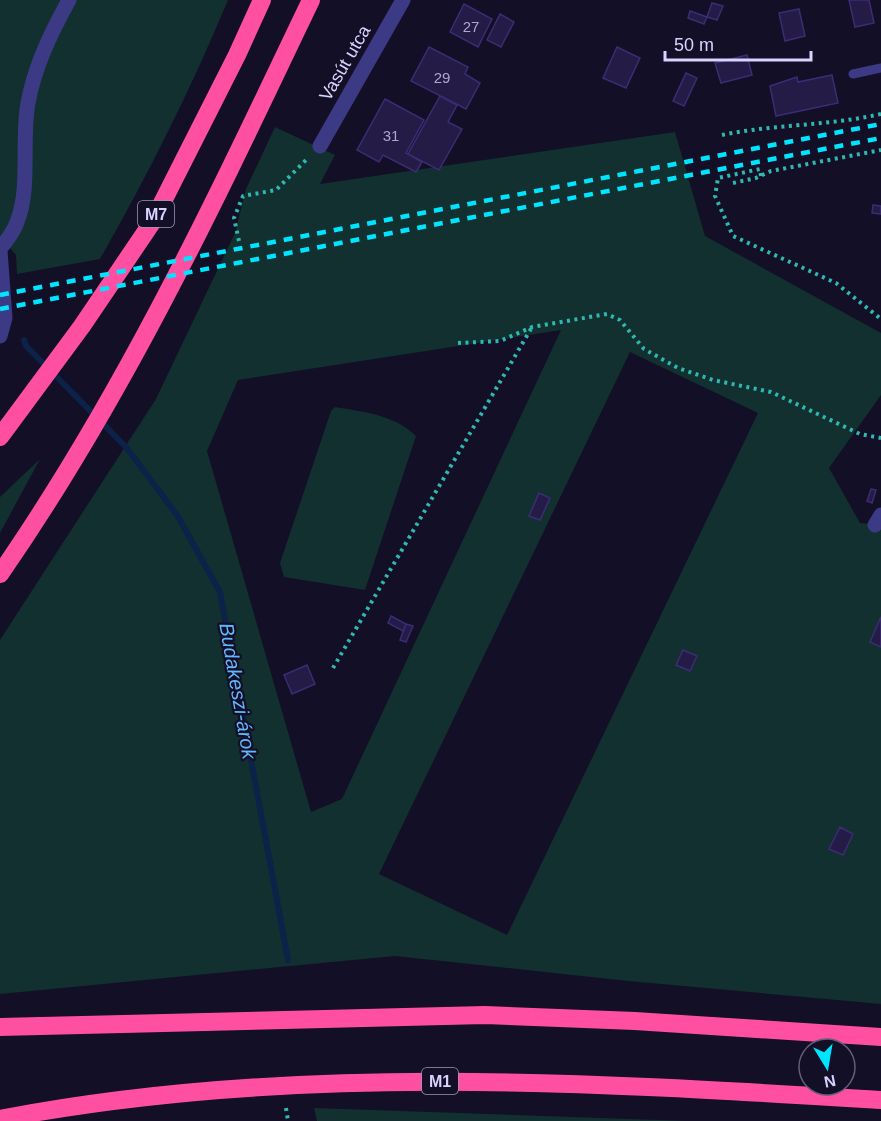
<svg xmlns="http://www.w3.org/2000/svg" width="881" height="1121" font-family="Helvetica,sans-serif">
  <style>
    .green { fill: #12302f; fill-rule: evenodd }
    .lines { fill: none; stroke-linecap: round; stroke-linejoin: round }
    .stream { stroke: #0c2248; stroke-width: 6 }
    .building { fill: #241b47; stroke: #3b2d73; stroke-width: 1.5 }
    .path { stroke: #2fb8b0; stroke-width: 4; stroke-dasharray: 3 4.5; stroke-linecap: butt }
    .service { stroke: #3d3a85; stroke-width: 9 }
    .minor { stroke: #3d3a85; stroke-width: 15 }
    .motorway { stroke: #ff4fa3; stroke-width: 18 }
    .rail { stroke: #00e5ff; stroke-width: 4.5; stroke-dasharray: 9 8; stroke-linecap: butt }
    .labels { text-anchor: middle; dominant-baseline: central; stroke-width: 4.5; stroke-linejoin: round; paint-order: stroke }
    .number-label { font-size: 15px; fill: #aca6d1 }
    .shield { fill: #130f26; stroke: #9e99be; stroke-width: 1.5 }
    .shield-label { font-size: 16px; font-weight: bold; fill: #d9d4ff }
    .street-label { font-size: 18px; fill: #d9d4ff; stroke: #130f26 }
    .water-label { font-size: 20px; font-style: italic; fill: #62b6ff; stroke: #130f26 }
  </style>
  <rect width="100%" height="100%" fill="#130f26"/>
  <path class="green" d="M0,0H228C191,89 148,175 100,259L17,274L16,255L0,237Z
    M275,127L335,155L320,184L675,132L705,236L881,333V395L829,468L860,523L881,525V1004L628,981L395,956L0,994V640L156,399L235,233L246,189ZM561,330L342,799L311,812L207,451L238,380ZM630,352L758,413L507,935L379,874Z
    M335,407C364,412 395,415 416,436L365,590L284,577L280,563L331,411Z
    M40,459L0,533V497Z
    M314,1108L686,1121H317Z"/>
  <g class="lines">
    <path class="stream" d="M24,340L26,346L126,447L177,515L220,592L288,960"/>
  </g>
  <path class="building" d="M849,0H869L874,23L855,27Z
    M712,3L723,6L717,20L707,17Z
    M464,4L492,19L478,47L450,32Z
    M799,9L805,36L785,41L779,13Z
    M690,11L707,17L704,24L688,18Z
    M500,14L514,22L501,47L487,40Z
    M429,47L468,67L465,74L480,83L466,109L411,81Z
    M617,47L640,58L626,88L603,78Z
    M747,55L752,75L721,83L715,63Z
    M686,73L697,78L684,106L673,101Z
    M832,75L838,103L776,116L770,86L797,77L798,82Z
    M440,96L457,105L448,122L462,129L439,170L408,154Z
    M385,99L424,120L406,153L422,162L416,172L383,155L379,162L357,150Z
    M873,205L881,206V214L872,213Z
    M871,489L876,490L872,503L867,501Z
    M539,493L550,498L540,520L529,516Z
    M391,616L406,624L403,631L388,623Z
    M881,617V647L870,642Z
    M406,624L413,626L406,642L400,640Z
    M683,650L697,656L690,671L676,665Z
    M307,665L315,684L292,694L284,675Z
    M840,827L853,834L843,855L829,849Z"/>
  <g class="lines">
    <path class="path" d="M722,135C775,124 828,126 881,114
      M761,176L760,169L718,178L715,196L733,236L836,283L881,319
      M733,183L756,178L771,171L881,150
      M239,241L234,218L243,196L276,190L309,157
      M458,343L500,341L532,327L607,314L620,320L644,349L678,368L713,380L771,392L860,434L881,438
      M333,668L532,327
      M286,1108L288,1121"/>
    <path class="service" d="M853,74L881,68"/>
    <path class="minor" d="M320,146L403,0
      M0,249C6,241 14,232 17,222C31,188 21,140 28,103C35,65 51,33 69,0
      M0,251L5,318L0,336
      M875,525L881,515"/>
    <path class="motorway" d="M0,437L82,326L153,221L237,55L262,0
      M0,574C125,394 217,197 311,0
      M0,1027L485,1015L635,1021L881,1037
      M0,1119C290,1063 588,1082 881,1100"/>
    <path class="rail" d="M0,295L881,124
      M0,309L881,138"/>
  </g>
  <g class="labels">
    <g class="number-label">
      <text x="471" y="26">27</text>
      <text x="442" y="77">29</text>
      <text x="391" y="135">31</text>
    </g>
    <g class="shield">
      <rect x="138" y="201" width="36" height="26" rx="4.5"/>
      <rect x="422" y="1068" width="36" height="26" rx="4.5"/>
    </g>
    <g class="shield-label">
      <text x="156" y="214">M7</text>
      <text x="440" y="1081">M1</text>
    </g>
    <g class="street-label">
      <text transform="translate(345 63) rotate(-60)">Vasút utca</text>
    </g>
    <g class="water-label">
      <text transform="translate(238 691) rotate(80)">Budakeszi-árok</text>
    </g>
  </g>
  <g transform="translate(827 1067) rotate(169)"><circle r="28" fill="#130f26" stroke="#625e7d" stroke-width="1.5"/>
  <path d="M0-4.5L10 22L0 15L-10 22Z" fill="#00e5ff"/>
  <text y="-9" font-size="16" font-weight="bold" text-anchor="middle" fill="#d9d4ff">N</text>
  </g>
  <path d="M665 51v9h146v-9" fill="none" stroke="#d9d4ff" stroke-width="3"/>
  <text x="674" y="51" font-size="18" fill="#d9d4ff" stroke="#130f26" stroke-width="4.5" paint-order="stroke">50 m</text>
</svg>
